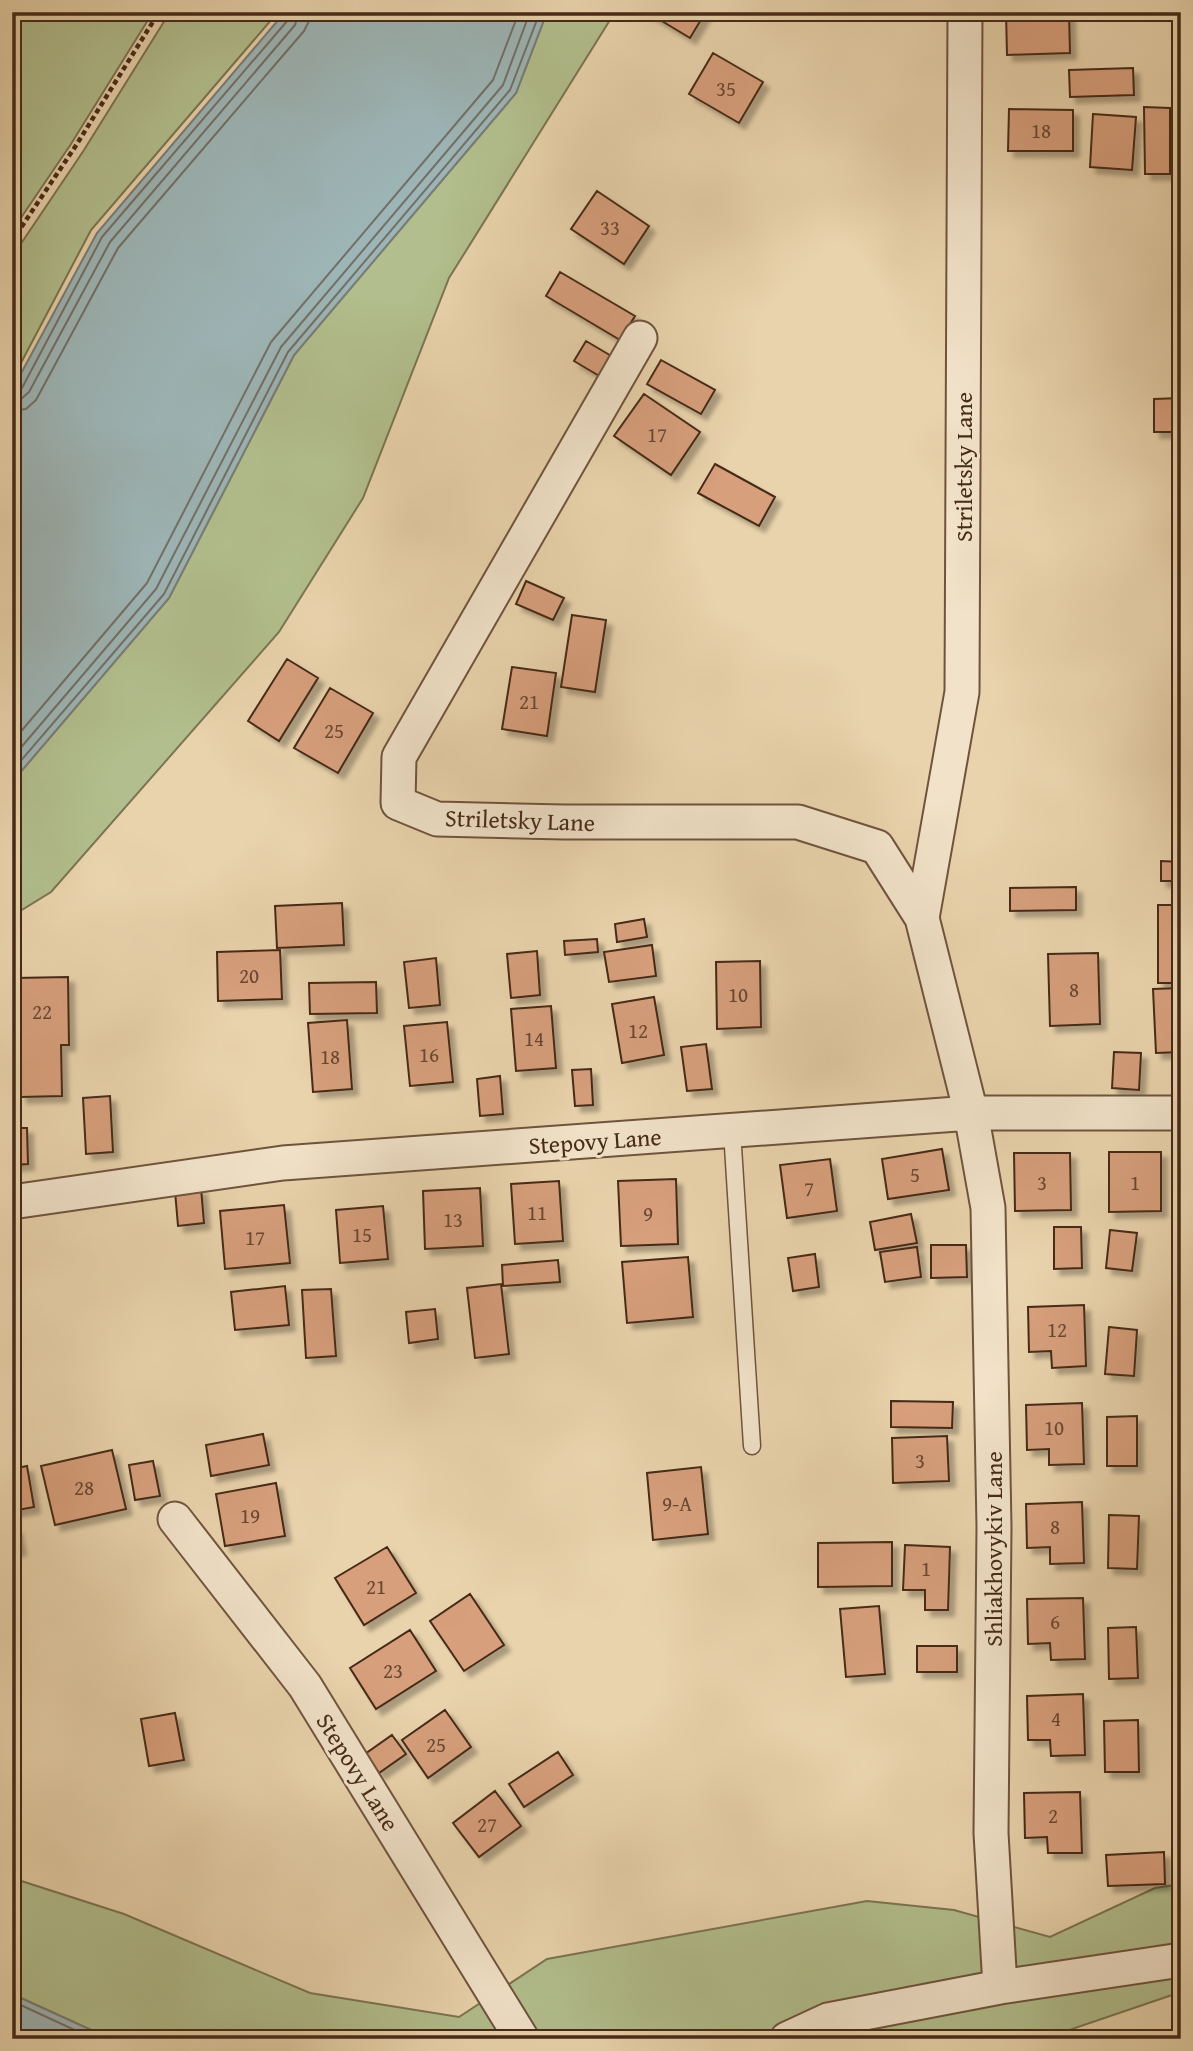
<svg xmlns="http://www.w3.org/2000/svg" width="1193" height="2051" font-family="'Gentium Book Plus',serif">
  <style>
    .green { fill: #b2be8d; stroke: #7c7452; stroke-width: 2 }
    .water { fill: #9db5b6; stroke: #7a7d77; stroke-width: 2 }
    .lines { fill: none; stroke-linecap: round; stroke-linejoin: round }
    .shore { stroke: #727067; stroke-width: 2 }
    .building { fill: #d79f7b; stroke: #462a18; stroke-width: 2; filter: url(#shadow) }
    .lane-casing { stroke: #6f543d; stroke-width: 19 }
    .street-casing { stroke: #6f543d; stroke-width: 37 }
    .path { stroke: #462a18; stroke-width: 4.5; stroke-dasharray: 5 3.5; stroke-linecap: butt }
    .lane { stroke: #f1e2c9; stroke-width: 16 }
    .street { stroke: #f1e2c9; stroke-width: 33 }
    .labels { text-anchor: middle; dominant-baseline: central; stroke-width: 6; stroke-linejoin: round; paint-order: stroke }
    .number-label { font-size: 21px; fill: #6a4731 }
    .street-label { font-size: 24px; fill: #462a18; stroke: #f1e2c9 }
  </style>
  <defs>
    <filter id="shadow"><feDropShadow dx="6" dy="6" stdDeviation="2" flood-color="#0004"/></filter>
  </defs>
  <rect width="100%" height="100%" fill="#e9d3ac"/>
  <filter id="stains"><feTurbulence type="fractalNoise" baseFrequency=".00286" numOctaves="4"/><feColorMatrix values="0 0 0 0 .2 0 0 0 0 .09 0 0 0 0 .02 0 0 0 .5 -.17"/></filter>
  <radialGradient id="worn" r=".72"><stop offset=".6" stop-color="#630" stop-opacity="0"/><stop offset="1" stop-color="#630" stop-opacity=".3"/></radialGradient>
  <path class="green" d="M12,12H153L71,144L12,231Z
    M170,12H278L91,230L12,380V257L84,150Z
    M547,12H615L449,278L363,498L279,632L51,892L12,916V782L169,598L294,355L516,93Z
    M12,1878L124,1914L310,1993L459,2017L547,1959L867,1901L954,1910L1050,1937L1155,1888L1181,1884V1992L1066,2031L1061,2039H111L12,1994Z"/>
  <path class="water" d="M285,12H547L516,93L294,355L169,598L12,782V390L97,233Z
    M12,1994L111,2039H12Z"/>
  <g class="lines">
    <path class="shore" d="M12,392L22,388L102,237L288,20L290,12
      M12,401L21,399L29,392L110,242L295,25L299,12
      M12,411L26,409L36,400L118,248L304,31L309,21V12
      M12,742L147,583L271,342L493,80L519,12
      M12,758L156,589L281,347L503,85L530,12
      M12,771L164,594L288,352L510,90L540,12
      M12,2001L94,2039"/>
  </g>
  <path class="building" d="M647,12H704L705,13L690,38Z
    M1006,12H1069L1070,53L1007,55Z
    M713,53L763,82L739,123L689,94Z
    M1133,68L1134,95L1070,97L1069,70Z
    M1144,107L1170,108V174H1145Z
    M1009,109L1073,110V151H1008Z
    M1093,114L1136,117L1132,170L1090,167Z
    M597,191L649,226L624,264L571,229Z
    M560,272L635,316L620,340L546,296Z
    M586,341L613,357L601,377L574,361Z
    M661,360L715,390L701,414L647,384Z
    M644,394L700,432L671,475L614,436Z
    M1181,398V432H1154V399Z
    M715,464L775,497L759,526L698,493Z
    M526,581L564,598L553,620L516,604Z
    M572,615L606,620L595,692L561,687Z
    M287,659L318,678L279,741L248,721Z
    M512,667L556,673L547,736L502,729Z
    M330,688L373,713L338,773L294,748Z
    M1161,861L1181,862V881H1161Z
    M1076,887V910L1010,911V888Z
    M342,903L344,945L277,948L275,906Z
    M1158,905H1181V983H1158Z
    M644,919L647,937L617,942L615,924Z
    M597,939L598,952L565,955L564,941Z
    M652,945L656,976L609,982L604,952Z
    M280,950L282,999L218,1001L217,952Z
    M537,951L540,995L511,998L507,954Z
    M1098,953L1100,1024L1050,1026L1048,954Z
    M436,958L440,1005L409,1008L404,962Z
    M760,961L761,1027L717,1029L716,962Z
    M68,977L69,1045H61L62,1096L21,1097L15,978Z
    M376,982L377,1013L310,1014L309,983Z
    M1181,988V1052L1156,1053L1153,989Z
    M654,997L664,1055L622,1063L612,1004Z
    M551,1006L556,1068L516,1071L511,1009Z
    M347,1020L352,1089L313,1092L308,1023Z
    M447,1022L453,1082L410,1086L404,1026Z
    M706,1044L712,1089L687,1091L681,1047Z
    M1114,1052L1141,1053L1139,1090L1112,1088Z
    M591,1069L593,1105L575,1106L572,1070Z
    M500,1076L503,1114L480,1116L477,1079Z
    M110,1096L113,1152L86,1154L83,1098Z
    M12,1128H27L28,1164L12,1165Z
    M942,1149L949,1190L888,1199L882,1159Z
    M1109,1152H1161V1211L1109,1212Z
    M1014,1153H1070L1071,1210L1015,1211Z
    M830,1159L837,1211L787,1218L780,1165Z
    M676,1179L678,1244L621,1246L618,1181Z
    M559,1181L563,1241L515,1244L511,1184Z
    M201,1188L204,1223L178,1226L175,1191Z
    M480,1188L483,1246L425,1249L423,1191Z
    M284,1205L290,1263L225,1269L220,1211Z
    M383,1206L388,1259L340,1263L336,1210Z
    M911,1214L917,1243L875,1250L870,1222Z
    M1054,1227H1081L1082,1268L1054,1269Z
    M1110,1230L1137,1233L1132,1271L1106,1268Z
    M931,1245H966L967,1277L931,1278Z
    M917,1247L921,1277L885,1282L880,1252Z
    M815,1254L819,1287L793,1291L788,1258Z
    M688,1257L693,1317L627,1323L622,1262Z
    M558,1260L560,1282L503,1286L502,1265Z
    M501,1284L509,1354L475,1358L467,1288Z
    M285,1286L289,1325L235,1330L231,1292Z
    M331,1289L336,1356L306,1358L302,1290Z
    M1084,1305L1086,1366L1052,1368L1051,1351L1029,1352L1028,1307Z
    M435,1309L438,1339L409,1343L406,1312Z
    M1109,1327L1137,1330L1134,1376L1105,1374Z
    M891,1401L953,1402L952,1428L891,1427Z
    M1082,1403L1084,1464L1049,1465V1449L1027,1450L1026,1405Z
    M1137,1416V1466H1107V1417Z
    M263,1434L269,1465L211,1476L206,1445Z
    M947,1436L949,1481L893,1483L892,1438Z
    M112,1450L126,1509L55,1525L41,1466Z
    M153,1461L160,1496L135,1500L129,1465Z
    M27,1466L34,1507L12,1511V1469Z
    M701,1467L708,1534L653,1540L647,1473Z
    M276,1483L285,1536L225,1546L216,1494Z
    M1082,1502L1084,1563L1050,1564V1547L1027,1548L1026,1504Z
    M1109,1515L1139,1516L1137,1569L1108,1568Z
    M16,1528L20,1549L12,1551V1529Z
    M892,1542V1586L818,1587V1543Z
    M905,1545L950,1547L948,1610H925V1590H903Z
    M387,1547L416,1593L364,1625L335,1578Z
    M470,1594L504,1645L464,1671L430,1621Z
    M1083,1598L1085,1659L1051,1660L1050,1643L1028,1644L1027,1599Z
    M879,1606L885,1674L846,1677L840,1609Z
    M1136,1627L1138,1678L1109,1679L1108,1628Z
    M410,1630L436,1671L376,1709L350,1668Z
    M917,1646H957V1672H917Z
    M1083,1694L1085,1755L1051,1756L1050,1740H1028L1027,1696Z
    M445,1710L471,1747L428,1778L402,1740Z
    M175,1713L184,1760L149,1766L141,1719Z
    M1138,1720L1139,1772H1105L1104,1721Z
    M392,1735L406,1754L379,1773L365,1754Z
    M558,1752L573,1775L524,1807L509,1784Z
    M495,1791L521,1826L479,1857L453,1823Z
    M1080,1792L1082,1853H1048L1047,1837L1025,1838L1024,1793Z
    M1164,1852L1165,1884L1108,1886L1106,1855Z"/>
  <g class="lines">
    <g class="lane-casing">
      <path id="lane" d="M732,1131L752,1446"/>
    </g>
    <g class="street-casing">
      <path id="street" d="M965,12L962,692L922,918L971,1113L988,1208L994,1527L991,1833L1000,1987
        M640,338L399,757L398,803L437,819L564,822H798L877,847L922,918
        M12,1202L283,1163L971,1113H1181
        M175,1519L305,1686L522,2039
        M787,2039L828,2020L1000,1987L1181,1960"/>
    </g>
    <path class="path" d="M12,241L75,147L159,12"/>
    <use href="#lane" class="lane"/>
    <use href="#street" class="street"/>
  </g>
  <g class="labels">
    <g class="number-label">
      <text x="726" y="88">35</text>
      <text x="1041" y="130">18</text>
      <text x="610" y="227">33</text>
      <text x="657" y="434">17</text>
      <text x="529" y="701">21</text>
      <text x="334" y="730">25</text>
      <text x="249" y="975">20</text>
      <text x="1074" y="989">8</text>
      <text x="738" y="994">10</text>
      <text x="42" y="1011">22</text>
      <text x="638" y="1030">12</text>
      <text x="534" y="1038">14</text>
      <text x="429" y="1054">16</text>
      <text x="330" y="1056">18</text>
      <text x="915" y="1174">5</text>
      <text x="1042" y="1182">3</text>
      <text x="1135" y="1182">1</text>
      <text x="809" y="1188">7</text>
      <text x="537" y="1212">11</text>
      <text x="648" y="1213">9</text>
      <text x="453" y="1219">13</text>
      <text x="362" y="1234">15</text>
      <text x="255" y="1237">17</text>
      <text x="1057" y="1329">12</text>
      <text x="1054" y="1427">10</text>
      <text x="920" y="1460">3</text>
      <text x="84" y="1487">28</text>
      <text x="677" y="1503">9-А</text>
      <text x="250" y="1515">19</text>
      <text x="1055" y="1526">8</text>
      <text x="926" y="1568">1</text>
      <text x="376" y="1586">21</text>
      <text x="1055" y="1621">6</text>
      <text x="393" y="1670">23</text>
      <text x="1056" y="1718">4</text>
      <text x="436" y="1744">25</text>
      <text x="1053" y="1815">2</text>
      <text x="487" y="1824">27</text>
    </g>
    <g class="street-label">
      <text transform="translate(963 467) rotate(-90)">Striletsky Lane</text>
      <text transform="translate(520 820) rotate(2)">Striletsky Lane</text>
      <text transform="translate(595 1141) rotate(-4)">Stepovy Lane</text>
      <text transform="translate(993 1549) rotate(-90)">Shliakhovykiv Lane</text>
      <text transform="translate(358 1772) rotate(58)">Stepovy Lane</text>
    </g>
  </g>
  <rect width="1193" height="2051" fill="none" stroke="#e9d3ac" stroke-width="42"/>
  <rect x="14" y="14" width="1165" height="2023" fill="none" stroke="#462a18" stroke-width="3.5"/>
  <rect x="21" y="21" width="1151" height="2009" fill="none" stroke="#462a18" stroke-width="2"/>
  <rect width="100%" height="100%" filter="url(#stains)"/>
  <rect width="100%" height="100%" fill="url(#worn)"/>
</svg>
